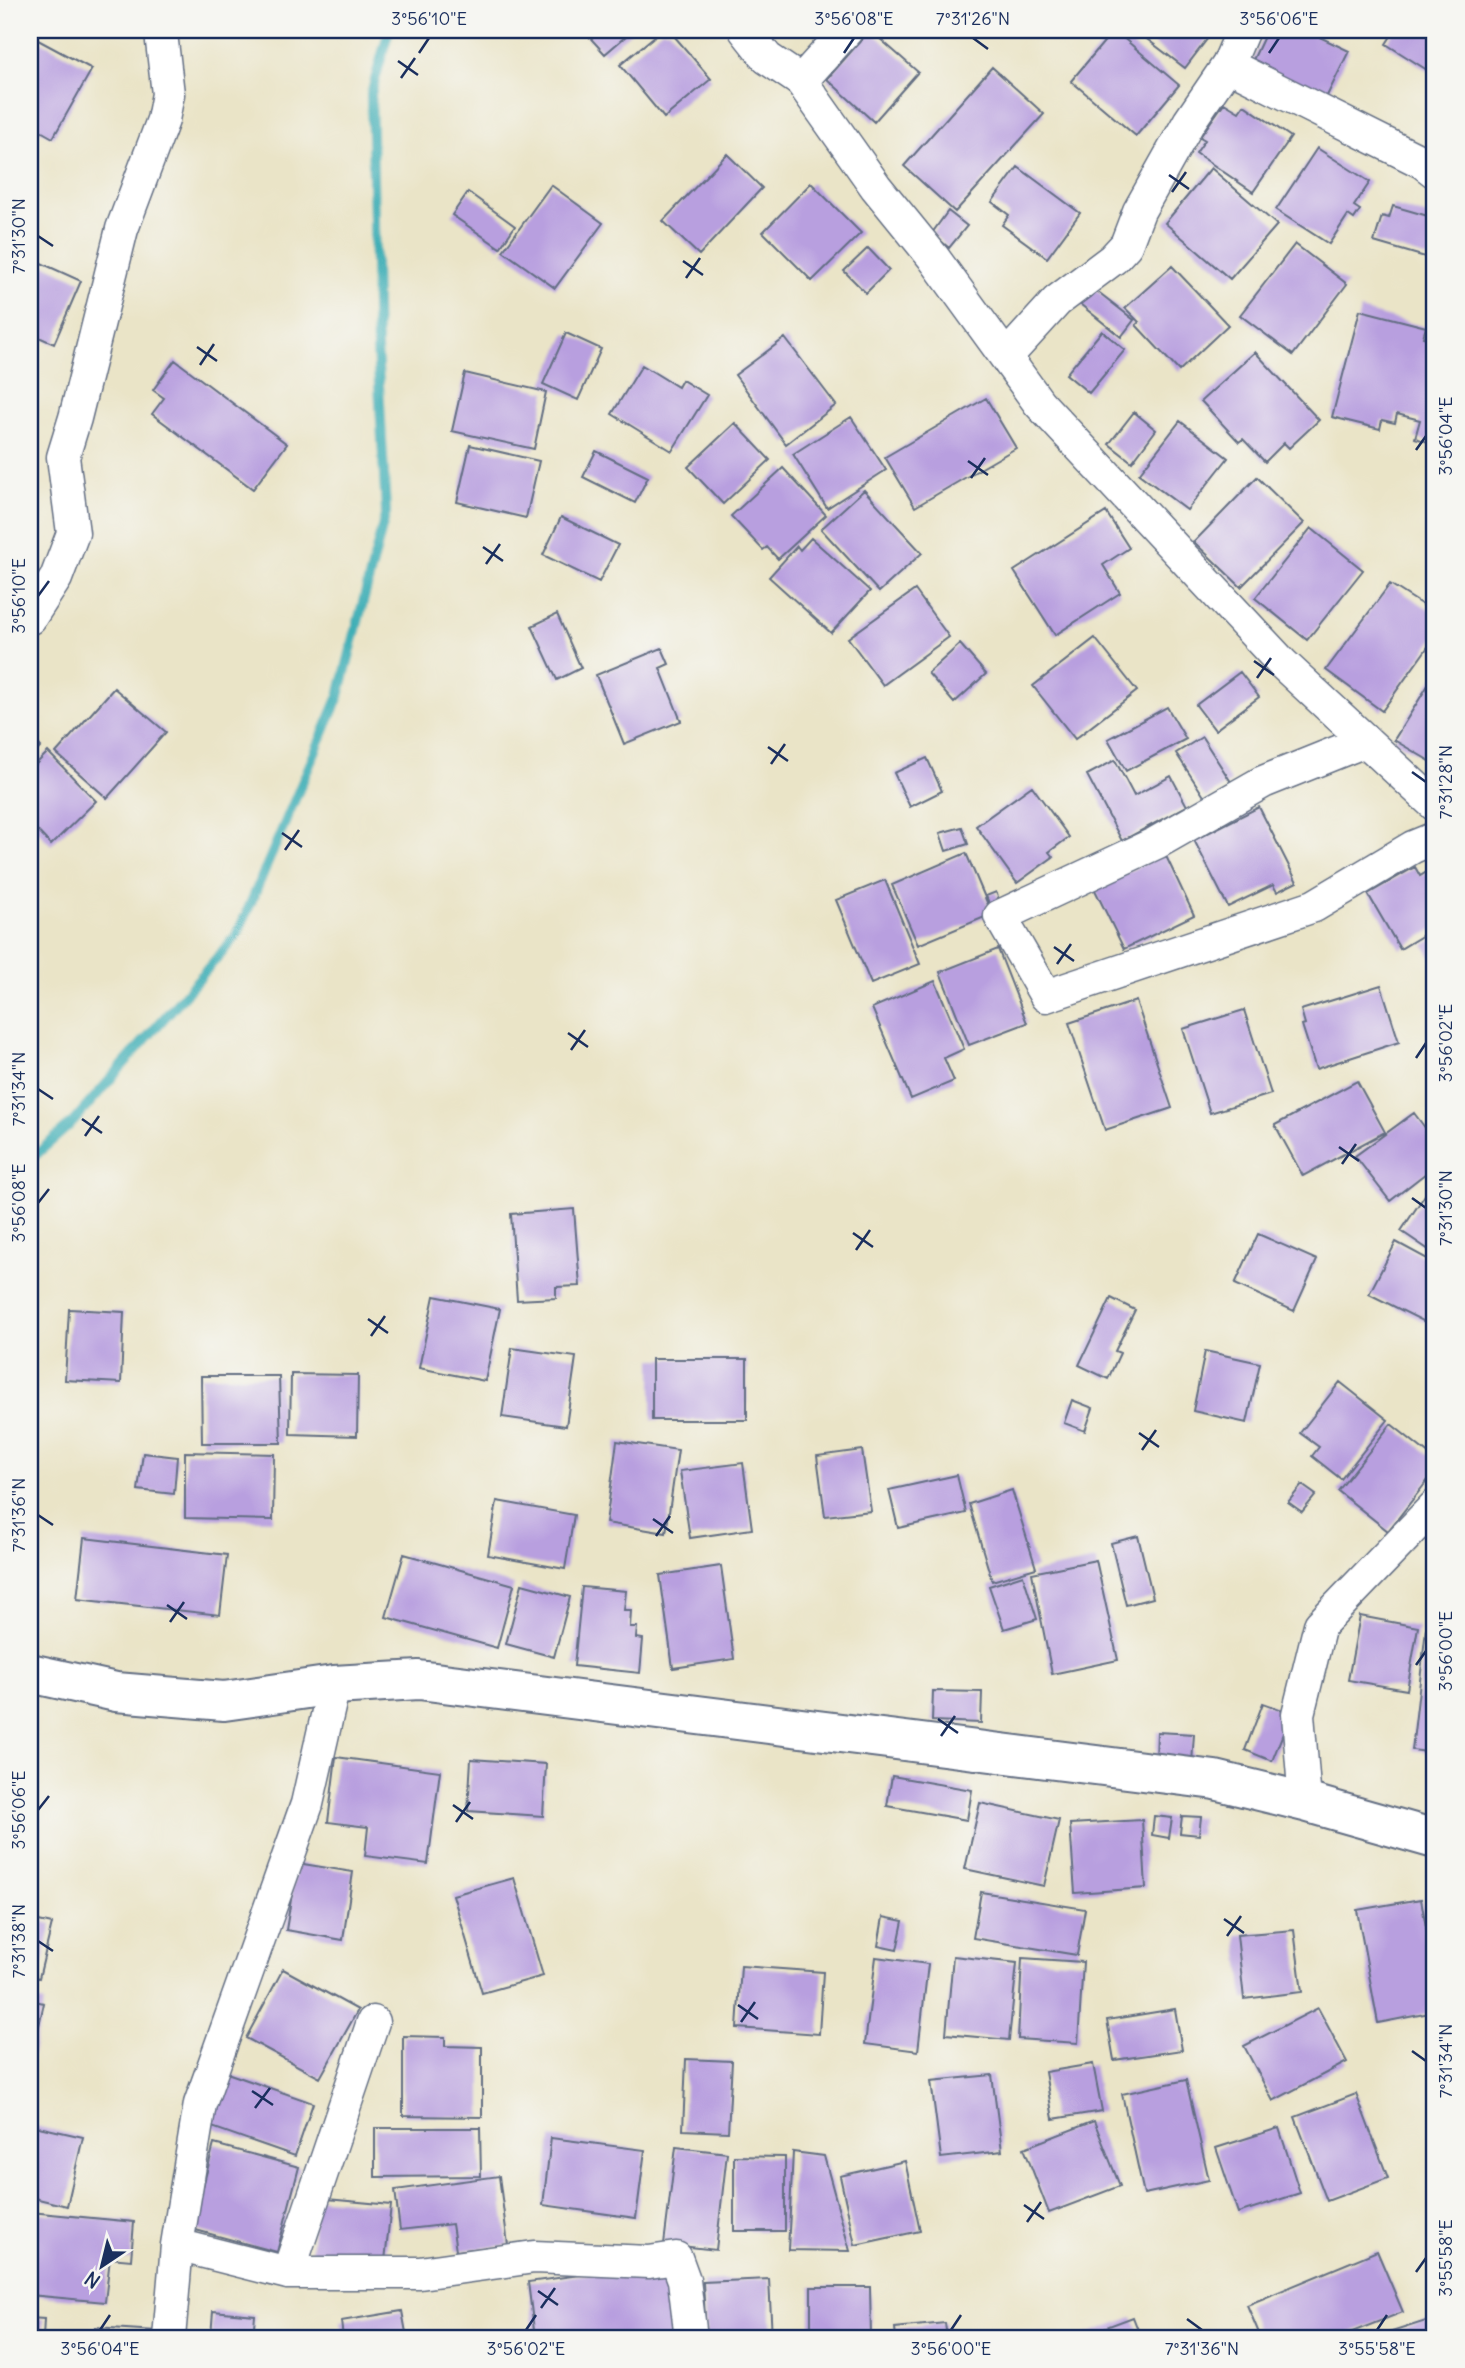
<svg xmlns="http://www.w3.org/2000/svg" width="1465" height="2368" font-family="Delius,sans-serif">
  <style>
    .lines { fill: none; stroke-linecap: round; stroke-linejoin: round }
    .stream { stroke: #3daeb6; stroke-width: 10 }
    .building { fill: #b89fdf }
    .minor-casing { stroke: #636e83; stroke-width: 35 }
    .tertiary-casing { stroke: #636e83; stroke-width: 42 }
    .minor { stroke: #fff; stroke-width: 32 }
    .tertiary { stroke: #fff; stroke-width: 38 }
    .ticks { fill: none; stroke: #1b2f5e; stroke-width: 2.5 }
    .neatline { fill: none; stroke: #1b2f5e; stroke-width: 2.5 }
    .ticks-label { font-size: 18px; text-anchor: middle; fill: #1b2f5e }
  </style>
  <rect width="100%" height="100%" fill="#f6f6f2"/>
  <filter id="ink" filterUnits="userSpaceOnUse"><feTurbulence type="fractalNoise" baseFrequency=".0143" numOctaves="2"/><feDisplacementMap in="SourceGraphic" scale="14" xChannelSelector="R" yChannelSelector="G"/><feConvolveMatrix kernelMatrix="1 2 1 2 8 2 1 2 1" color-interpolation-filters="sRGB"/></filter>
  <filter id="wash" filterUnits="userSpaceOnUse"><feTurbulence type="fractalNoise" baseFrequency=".00686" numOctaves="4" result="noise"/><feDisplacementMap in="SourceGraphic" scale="28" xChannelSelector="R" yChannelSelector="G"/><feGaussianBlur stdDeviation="1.57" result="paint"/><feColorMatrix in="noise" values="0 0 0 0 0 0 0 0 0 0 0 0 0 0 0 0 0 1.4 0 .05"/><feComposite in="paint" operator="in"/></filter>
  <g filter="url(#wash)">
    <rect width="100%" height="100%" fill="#eae4c7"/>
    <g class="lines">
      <path class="stream" d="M30,1160L73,1122L237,935L339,696L386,512L377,348L371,94L389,30"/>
    </g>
    <g id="blocks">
      <path class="building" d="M583,30H633L605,54Z
        M662,30H669L711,79L664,118L620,65Z
        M870,30L918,72L874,122L827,79Z
        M1114,30L1179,85L1136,136L1071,81Z
        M1135,30H1214L1185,68Z
        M1267,30H1305L1349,51L1326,98L1252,62Z
        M1395,30H1435V75L1386,44Z
        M38,40L92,69L53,138L30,125V54Z
        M992,67L1044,114L955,212L904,166Z
        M1224,103L1239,112L1244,105L1291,137L1253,192L1196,153L1205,140L1200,137Z
        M1317,148L1370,182L1354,206L1360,210L1354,219L1348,215L1329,244L1276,210Z
        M727,154L762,188L699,255L663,221Z
        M1018,167L1080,213L1047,258L1002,225L1009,215L992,202Z
        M1211,168L1277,225L1230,279L1165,223Z
        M811,183L861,233L812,281L763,232Z
        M551,185L603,223L555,288L503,251Z
        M468,192L515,226L500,248L452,215Z
        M1393,206L1435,218V251L1432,259L1374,242L1382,216L1389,218Z
        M948,211L967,226L949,248L932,233Z
        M1295,244L1347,284L1293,355L1240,315Z
        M868,248L889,270L866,293L844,271Z
        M30,258L81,281L54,344L30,333Z
        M1172,266L1228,325L1179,371L1136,325L1139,322L1125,308Z
        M1088,284L1134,320L1121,337L1075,300Z
        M1360,310L1426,327L1423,337L1435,340V444L1415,438L1420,420L1397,414L1395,423L1382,420L1380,429L1332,417Z
        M1102,331L1125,350L1089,393L1066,374Z
        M566,333L601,349L578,400L543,384Z
        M785,338L836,405L786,444L735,375Z
        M1255,352L1319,420L1289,448L1284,443L1265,462L1243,439L1239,442L1201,401Z
        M175,360L287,444L253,489L152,414L164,398L153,390Z
        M642,365L678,387L682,380L707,395L672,451L612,414Z
        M465,373L546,392L534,449L452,431Z
        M986,398L1016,448L915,507L885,457Z
        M1134,412L1156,430L1132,462L1109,444Z
        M851,417L886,470L827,508L793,454Z
        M1180,421L1228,458L1187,510L1139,474Z
        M735,423L770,460L723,504L688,467Z
        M470,445L539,461L526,518L457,502Z
        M596,451L648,477L635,503L583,477Z
        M783,468L826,515L778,559L767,547L763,550L731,516Z
        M1257,477L1304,523L1241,587L1194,542Z
        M864,490L922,553L879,592L821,529Z
        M1106,512L1129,548L1103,565L1120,593L1055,635L1014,571Z
        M561,517L618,545L599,582L543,555Z
        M1311,528L1363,570L1307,640L1255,598Z
        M811,538L870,591L831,633L769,577L797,546L800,550Z
        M1390,584L1435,613V637L1382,711L1326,670Z
        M915,590L949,637L883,685L848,638Z
        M557,614L581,668L557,680L532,626Z
        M1095,638L1137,691L1075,739L1033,686Z
        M960,644L986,674L954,703L928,673Z
        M662,648L669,664L660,668L681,721L624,744L596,675Z
        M1240,672L1259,697L1215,730L1196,705Z
        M1435,674V764L1394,740Z
        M114,688L166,732L107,798L56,753Z
        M1167,707L1186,739L1126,771L1108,739Z
        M30,735L41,747L30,758Z
        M1202,737L1231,782L1205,798L1176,753Z
        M48,752L96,801L51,845L30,823V770Z
        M927,758L942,791L910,807L894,773Z
        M1115,760L1134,796L1171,776L1187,806L1122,841L1087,775Z
        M1032,786L1069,837L1049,852L1053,857L1017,883L976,826Z
        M1259,807L1297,882L1277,892L1273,885L1228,907L1194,840Z
        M962,827L968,844L946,851L940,833Z
        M966,853L992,914L918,945L892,885Z
        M1165,854L1194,915L1124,949L1094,888Z
        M1415,867L1420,876L1435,867V928L1400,949L1368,894Z
        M885,880L920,964L871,984L836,900Z
        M996,892L1003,909L993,913L986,896Z
        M1435,938V963L1424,945Z
        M998,949L1027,1023L969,1045L940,972Z
        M935,981L964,1049L944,1058L954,1081L911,1099L872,1008Z
        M1381,985L1399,1042L1316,1069L1302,1025L1305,1024L1301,1010Z
        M1136,1001L1172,1108L1105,1130L1069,1023Z
        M1244,1010L1271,1094L1210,1113L1183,1029Z
        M1357,1081L1385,1132L1303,1176L1275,1125Z
        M1414,1113L1435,1141V1166L1390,1201L1355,1156Z
        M1435,1180V1254L1401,1231Z
        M574,1209L580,1286L556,1287V1298L517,1300L511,1214Z
        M1258,1234L1317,1260L1294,1311L1235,1284Z
        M1396,1242L1435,1263V1302L1425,1322L1369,1294Z
        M434,1296L500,1309L485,1381L419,1368Z
        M1111,1298L1135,1310L1115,1351L1120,1353L1108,1379L1079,1365Z
        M69,1309L124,1312L121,1383L65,1380Z
        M512,1348L576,1357L566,1426L502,1417Z
        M1205,1351L1260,1363L1247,1423L1193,1411Z
        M652,1359H747V1420H652Z
        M291,1374L358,1375L357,1436L290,1434Z
        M201,1376H279L281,1443H202Z
        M1340,1382L1388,1420L1341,1479L1312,1456L1319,1447L1300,1433Z
        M1072,1400L1093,1408L1085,1431L1064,1423Z
        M1391,1424L1435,1459V1471L1388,1531L1338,1491Z
        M617,1441L678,1450L666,1533L606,1523Z
        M862,1450L871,1511L825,1516L817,1456Z
        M185,1452L274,1454L273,1520L185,1518Z
        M143,1453L177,1457L174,1494L138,1490Z
        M743,1463L752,1529L690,1538L680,1471Z
        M957,1475L966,1513L898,1528L889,1490Z
        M1302,1485L1316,1495L1302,1512L1288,1502Z
        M1012,1490L1036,1568L992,1581L969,1504Z
        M497,1501L574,1515L565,1569L488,1555Z
        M1138,1536L1153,1598L1126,1605L1111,1543Z
        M84,1538L227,1555L220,1615L77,1599Z
        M404,1554L514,1585L497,1648L386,1617Z
        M1096,1560L1118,1660L1052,1674L1032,1573Z
        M721,1566L734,1659L673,1668L660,1575Z
        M1023,1575L1037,1619L1004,1629L989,1586Z
        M522,1584L570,1597L554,1657L506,1644Z
        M582,1587L626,1591L624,1610H631L630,1627H637L636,1638L643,1639L640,1673L574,1666Z
        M1360,1616L1418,1627L1407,1690L1348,1680Z
        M1426,1629L1435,1630V1753L1412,1750Z
        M933,1691L982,1692L981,1723L932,1721Z
        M1263,1703L1291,1713L1272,1761L1245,1750Z
        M1157,1732L1194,1734L1192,1763L1156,1761Z
        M336,1757L440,1771L428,1864L365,1856L368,1827L328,1822Z
        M471,1759L546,1764L543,1816L468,1811Z
        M892,1776L972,1790L967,1820L887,1806Z
        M980,1803L1059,1820L1044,1886L965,1869Z
        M1154,1816L1172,1818L1169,1838L1152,1835Z
        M1182,1816L1201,1817L1199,1835L1180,1833Z
        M1142,1820L1146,1888L1075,1893L1070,1824Z
        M297,1863L353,1872L343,1940L286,1930Z
        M514,1878L543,1976L482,1993L453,1895Z
        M981,1892L1085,1909L1077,1955L973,1938Z
        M1421,1899L1435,1977V2012L1378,2023L1357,1910Z
        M883,1917L903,1921L897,1950L878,1946Z
        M30,1919L52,1924L39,1978L30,1976Z
        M1294,1930L1302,1992L1244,1999L1237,1935Z
        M953,1956L1017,1963L1009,2040L946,2034Z
        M876,1957L928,1964L918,2051L865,2044Z
        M1022,1958L1083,1962L1078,2043L1018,2039Z
        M741,1966L823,1972L819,2034L737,2028Z
        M283,1969L358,2010L320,2078L246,2038Z
        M30,2000L44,2003L31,2061L30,2060Z
        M1318,2008L1347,2062L1273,2101L1244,2046Z
        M1175,2009L1182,2050L1114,2060L1107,2020Z
        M403,2036L445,2037V2046L482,2047V2117L403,2116Z
        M686,2059L732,2061L728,2132L683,2130Z
        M1093,2064L1102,2111L1053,2119L1045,2072Z
        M227,2073L313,2103L295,2156L209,2126Z
        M992,2075L1002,2151L941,2158L931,2081Z
        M1186,2080L1209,2180L1144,2194L1122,2094Z
        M1356,2094L1388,2178L1327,2201L1295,2117Z
        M1094,2121L1120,2186L1049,2213L1024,2148Z
        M30,2125L83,2137L67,2206L30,2197Z
        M375,2128H480L481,2176L375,2177Z
        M1279,2128L1300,2193L1238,2213L1216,2148Z
        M551,2138L645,2150L636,2218L543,2205Z
        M214,2144L299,2167L277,2252L192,2229Z
        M676,2147L727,2153L716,2250L664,2244Z
        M793,2152L824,2156L850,2251L788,2250Z
        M734,2156L785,2157V2231H734Z
        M905,2161L920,2231L855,2245L840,2176Z
        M499,2176L508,2245L456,2251L452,2224L400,2230L395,2190Z
        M316,2198L391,2205L384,2270L310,2262Z
        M30,2212L134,2222L131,2260L110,2258L105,2302L30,2295Z
        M1377,2251L1403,2312L1337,2338H1261L1247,2305Z
        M668,2263L678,2338H535L528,2282Z
        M769,2279L772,2338H706L703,2282Z
        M811,2287H870L871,2338H811Z
        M213,2311L255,2315L253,2338L211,2336Z
        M402,2311L407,2338H343L341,2321Z
        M1133,2317L1140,2335L1149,2332L1151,2338H1077Z
        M30,2318L44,2319L43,2338H30Z
        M1435,2318V2338H1373Z
        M945,2323L947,2338H896L895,2328Z
        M95,2327L156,2331V2338H94Z"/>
    </g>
  </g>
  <g filter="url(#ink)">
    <use href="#blocks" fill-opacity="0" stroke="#636e83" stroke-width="2"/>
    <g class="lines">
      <g class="minor-casing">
        <path id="minor" d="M745,30L767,58L801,81L876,187L933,257L1039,403L1282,663L1435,805
          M1228,65L1422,162L1435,172
          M801,81L847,30
          M1006,357L1057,301L1113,259L1126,245L1139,211L1189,122L1228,65L1243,30
          M30,618L56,578L73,533L63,457L75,418L122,229L163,120L168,94L161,33
          M1365,741L1263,782L1156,843L1000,916L1046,996L1314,906L1413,847L1435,838
          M1305,1802L1298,1714L1320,1625L1435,1506
          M177,2245L288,2273H420L534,2257L649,2262L676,2258L684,2280L691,2338
          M288,2273L373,2022
          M169,2338L177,2245L200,2104L307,1804L334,1685"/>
      </g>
      <g class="tertiary-casing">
        <path id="tertiary" d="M30,1673L116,1692L224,1701L334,1685L419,1680L1215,1780L1305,1802L1435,1839"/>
      </g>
      <use href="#minor" class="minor"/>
      <use href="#tertiary" class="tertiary"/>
    </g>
  </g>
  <path class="ticks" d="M973,38L988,49M419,53L429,38M844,53L854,38M1269,53L1279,38M398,61L418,75M401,78L415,58M1169,175L1189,189M1172,192L1186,172M38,236L53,246M683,261L703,275M686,278L700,258M197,347L217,361M200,365L214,344M1416,450L1426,436M968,461L988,475M971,478L985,458M483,547L503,561M486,564L500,544M38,596L49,581M1254,661L1274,675M1257,678L1271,658M768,747L788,761M771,764L785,744M1412,772L1426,782M282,833L302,847M285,850L299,830M1054,947L1074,961M1057,964L1071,944M568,1033L588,1047M571,1050L585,1030M1416,1058L1426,1043M38,1089L53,1099M82,1119L102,1133M85,1136L99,1116M1339,1147L1359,1161M1342,1164L1356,1144M1412,1198L1426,1208M38,1203L49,1189M853,1233L873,1247M856,1250L870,1230M368,1319L388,1333M371,1336L385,1316M1139,1433L1159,1447M1142,1450L1156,1430M38,1515L53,1525M653,1519L673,1533M656,1536L670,1516M167,1605L187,1619M170,1622L184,1602M1416,1665L1426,1651M938,1719L958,1733M941,1736L955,1716M453,1805L473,1819M38,1810L49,1796M456,1822L470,1802M1224,1919L1244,1933M1227,1936L1241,1916M38,1941L53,1951M738,2005L758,2019M741,2022L755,2002M1412,2051L1426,2061M252,2091L273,2105M255,2108L270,2088M1024,2205L1044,2219M1027,2222L1041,2202M1416,2272L1426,2258M538,2291L558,2305M541,2308L555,2288M1187,2319L1202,2330M100,2330L110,2315M526,2330L536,2315M951,2330L961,2315M1377,2330L1387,2315"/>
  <rect width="1465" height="2368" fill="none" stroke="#f6f6f2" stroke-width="77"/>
  <g transform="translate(102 2266) rotate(215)" stroke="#f6f6f2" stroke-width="5" paint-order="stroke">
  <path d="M0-5L12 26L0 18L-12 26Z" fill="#1b2f5e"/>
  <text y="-10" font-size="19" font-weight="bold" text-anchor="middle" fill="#1b2f5e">N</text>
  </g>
  <rect x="38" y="38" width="1388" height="2292" class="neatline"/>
  <g class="ticks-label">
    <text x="429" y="25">3°56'10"E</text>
    <text x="854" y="25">3°56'08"E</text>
    <text x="973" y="25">7°31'26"N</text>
    <text x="1279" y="25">3°56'06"E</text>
    <text transform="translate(19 236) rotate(-90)" y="6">7°31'30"N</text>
    <text transform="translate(1446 436) rotate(-90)" y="6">3°56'04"E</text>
    <text transform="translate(19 596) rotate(-90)" y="6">3°56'10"E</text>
    <text transform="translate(1446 782) rotate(-90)" y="6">7°31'28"N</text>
    <text transform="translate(1446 1043) rotate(-90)" y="6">3°56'02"E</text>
    <text transform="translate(19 1089) rotate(-90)" y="6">7°31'34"N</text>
    <text transform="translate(19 1203) rotate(-90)" y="6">3°56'08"E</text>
    <text transform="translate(1446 1208) rotate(-90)" y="6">7°31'30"N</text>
    <text transform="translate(19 1515) rotate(-90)" y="6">7°31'36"N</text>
    <text transform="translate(1446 1651) rotate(-90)" y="6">3°56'00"E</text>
    <text transform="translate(19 1810) rotate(-90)" y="6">3°56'06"E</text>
    <text transform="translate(19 1941) rotate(-90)" y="6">7°31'38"N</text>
    <text transform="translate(1446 2061) rotate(-90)" y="6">7°31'34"N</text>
    <text transform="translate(1446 2258) rotate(-90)" y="6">3°55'58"E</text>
    <text x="100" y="2355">3°56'04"E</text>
    <text x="526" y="2355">3°56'02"E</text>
    <text x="951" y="2355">3°56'00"E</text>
    <text x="1202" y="2355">7°31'36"N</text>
    <text x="1377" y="2355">3°55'58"E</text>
  </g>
</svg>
